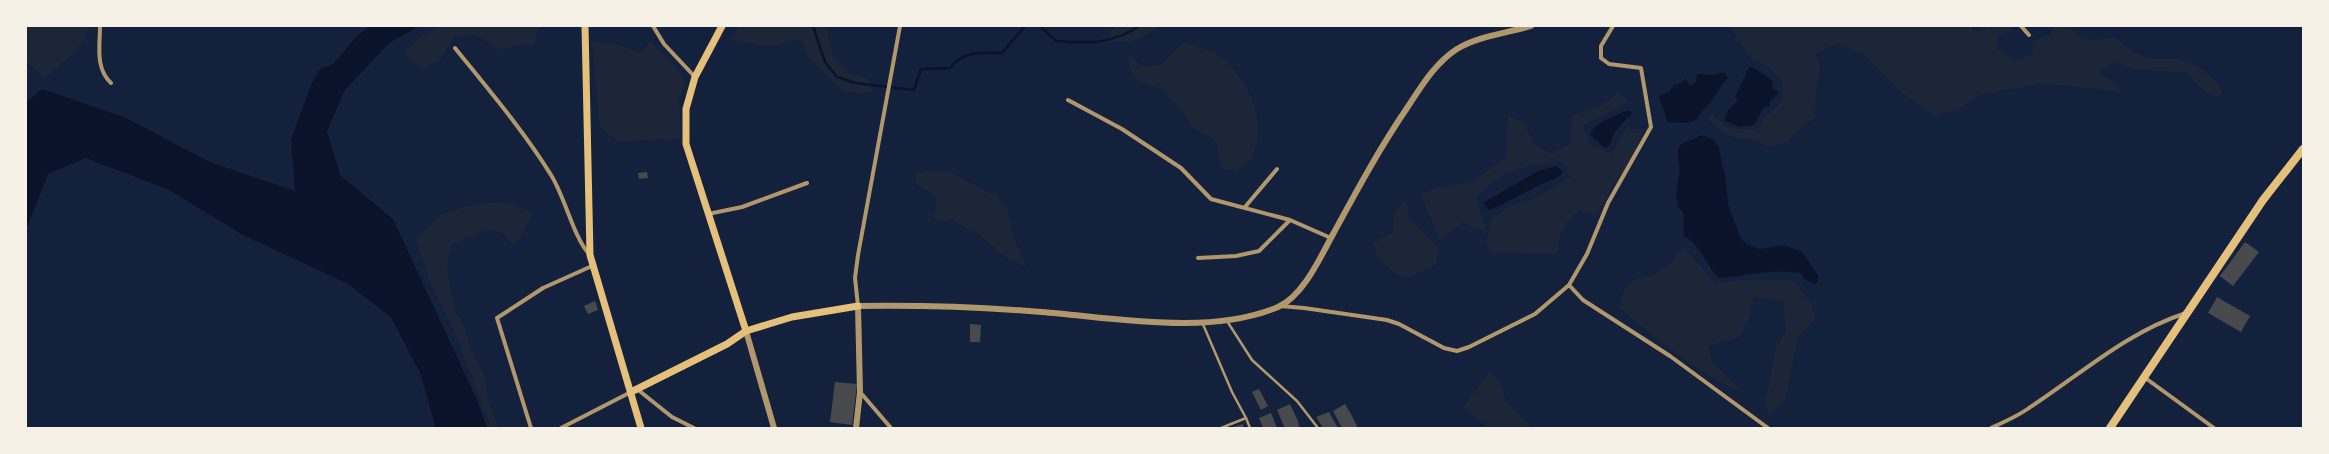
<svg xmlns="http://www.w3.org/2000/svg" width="2329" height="454" font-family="Mulish,sans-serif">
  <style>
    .green { fill: #1d2539 }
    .water { fill: #0b132b }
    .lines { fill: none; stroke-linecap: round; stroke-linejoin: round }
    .stream { stroke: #0b132b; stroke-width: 2.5 }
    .building { fill: #48494c }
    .service { stroke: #b1986c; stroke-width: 2.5 }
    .minor { stroke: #b1986c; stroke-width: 4 }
    .tertiary { stroke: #b1986c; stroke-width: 6 }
    .secondary { stroke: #e5c07b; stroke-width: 7 }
    .primary { stroke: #e5c07b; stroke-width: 7 }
    .trunk { stroke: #e5c07b; stroke-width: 8 }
  </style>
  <rect width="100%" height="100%" fill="#14213d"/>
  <path class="green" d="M26,26H90L77,51L45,77L26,62Z
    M441,26H539L534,44C526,46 505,46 499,50L476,34L454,37L441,59L424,68L414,64L405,53L418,38Z
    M739,26H826L833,55L848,73L867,78L872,93L844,92L809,59L802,40L787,41L773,47L731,40Z
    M1115,26H1162L1132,42H1105Z
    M1729,26H1972L1973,32L1986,29L1987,26H2010L2013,31L1998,36L1997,48L2015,61L2033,54L2032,41L2050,35L2054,26H2070C2081,45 2094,39 2114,37C2125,46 2139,57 2154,59C2160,60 2167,58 2173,59C2195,61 2212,74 2223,92L2216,98L2201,88L2186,72L2137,70L2115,62L2097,72L2115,83L2121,92L2043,83L1979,95L1957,110L1934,116L1900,91L1863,54L1837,43L1814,54L1820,65L1815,105L1816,117L1804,125L1788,142L1769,147L1749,138C1735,143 1718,129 1708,119L1714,112L1715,117L1730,128L1757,130L1763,120L1783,101L1782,80L1769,67L1751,58Z
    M592,41L618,45L641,53L650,42L675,66L686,84L679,98L681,139L618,141L600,127Z
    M1184,42C1198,47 1215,51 1226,61C1250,85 1269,125 1251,158C1248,163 1241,167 1237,171L1224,170L1219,160L1217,141L1194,128L1165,90L1137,81L1129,66L1128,53L1141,66L1161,65Z
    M1618,92L1629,102L1582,126L1590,144L1612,154L1627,128L1643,130L1634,158L1612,187L1597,216L1579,210C1566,222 1556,235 1558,254L1492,253L1486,242L1491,219L1508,208L1538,197L1571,177L1563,161C1525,165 1502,169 1476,198L1486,231L1462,223L1440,241L1421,194L1441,187L1471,182L1506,158L1508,116L1524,122L1534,144L1551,154L1571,143L1572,116C1589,108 1605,108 1618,92Z
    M925,171C933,171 943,170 950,173C966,178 981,193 996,194L1008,212L1012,234L1027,268L1004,256L978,233L967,229L952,219L940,221L933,218L936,210V196L917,185L914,174Z
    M1404,200L1407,202L1409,218L1439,248L1436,264L1407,278C1390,272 1378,261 1373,243L1393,232L1394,214Z
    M492,203L513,204L533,213L519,239L514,246L502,233L488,229L451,245L447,266L454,309L464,326L471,349L485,376L488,401L499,428H491L456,334L431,284L416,238L440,215L468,206Z
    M1683,246L1715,283L1746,280H1792L1809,300L1816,319L1798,337L1785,401L1769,414L1765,405L1776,348L1786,331L1783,301L1753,296L1750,316L1739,337L1708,346L1713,363L1746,394C1699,374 1657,340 1619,307L1624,290L1633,280L1653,275L1671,263Z
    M1490,371L1501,385L1506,401L1529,424L1530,428H1487L1463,407Z"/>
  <path class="water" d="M370,26H419L388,44L345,90L327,131L340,175L393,219L477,400L487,428H436L420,373L391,317L348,284L241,234L169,190L86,158L48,174L26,230V102L42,89L124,117L210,162L295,191L291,139L312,83L320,69L333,64L358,35Z
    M1749,67L1756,69L1773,81L1772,88L1779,93L1770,101V106L1764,107L1754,125L1740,127L1725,121C1725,110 1731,108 1738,101L1735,97Z
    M1720,73H1725L1728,78C1722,84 1719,90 1714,97C1709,105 1701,111 1696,120L1688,123L1667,122C1666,112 1661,106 1659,96L1670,91L1674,85L1682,83L1686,78L1689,86L1696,83L1697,74L1713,75Z
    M1629,110L1632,114L1630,116C1620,125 1613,132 1610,145L1605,148L1590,135C1594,122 1616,116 1629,110Z
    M1702,135L1714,140L1719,148L1726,181L1728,204L1740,237L1746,244L1760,249L1784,245L1802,252L1818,275V282L1815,284L1805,280L1801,273C1774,268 1745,276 1718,278C1707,266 1698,241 1684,237L1683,212L1678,207L1676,195L1680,168L1677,152L1681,144Z
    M1557,166L1563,172C1557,180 1551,180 1542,184C1524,192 1508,203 1489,210L1483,203L1538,171Z"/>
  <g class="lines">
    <path class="stream" d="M813,26L825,62L837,77L855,83L914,90L921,69L950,68C963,51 982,52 1002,53L1025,26
      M1040,26L1056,41C1089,43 1110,45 1139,26"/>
  </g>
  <path class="building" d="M647,172L648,178L639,179L638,173Z
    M2245,242L2259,252L2233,286L2220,276Z
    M2217,297L2250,316L2241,332L2208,313Z
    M595,301L598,310L588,314L584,306Z
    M970,324L981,325L980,342H970Z
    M835,382L857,384L852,425L830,422Z
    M1259,389L1268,406L1261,410L1252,392Z
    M1290,404L1297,419L1300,428H1285L1283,424L1277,410Z
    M1345,404L1351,414L1358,428H1342L1333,411Z
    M1329,412L1338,428H1323L1316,417Z
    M1271,413L1277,428H1263L1259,418Z
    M1243,424L1244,428H1229Z"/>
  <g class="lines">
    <path class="service" d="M1227,321L1252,360L1297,401L1318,428
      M1202,322L1232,392L1246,418
      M1221,428L1246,418L1250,428"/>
    <path class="minor" d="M100,26C100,46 95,68 111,83
      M653,26L664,44L695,77
      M2021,26L2029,35
      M455,48C488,89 523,130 551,175C565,197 573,236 589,254
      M1068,100L1122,129L1181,168L1211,199L1290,220L1331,238
      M1245,207L1277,169
      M708,214L742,207L807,183
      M1198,258L1236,256L1259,251L1290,220
      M1569,285L1583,300L1670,356L1768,428
      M858,306L855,278L858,255L900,26
      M1280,306L1304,308L1387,320L1399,324L1444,348L1457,351L1469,347L1535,314L1569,285L1587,254L1608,203L1651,127L1641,68L1609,64L1601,58V46L1613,26
      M2144,377L2214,428
      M637,389L672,417L694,428
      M860,392L891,428
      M531,428L497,318L543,288L592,266
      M561,428L631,392
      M1991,428C2004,422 2018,416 2029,408C2081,374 2127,332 2186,313"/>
    <path class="tertiary" d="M746,331L774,428
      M856,428L860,392L858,306C919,305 981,307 1042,312C1115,318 1210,336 1278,307C1303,296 1320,258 1332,236C1356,192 1379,149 1407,108C1421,87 1435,63 1457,49C1478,36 1508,33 1531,26"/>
    <path class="secondary" d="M722,26L695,77L686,109V144L746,331
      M631,392L727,344L746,331L792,317L858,306"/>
    <path class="primary" d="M585,26L590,255L641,428"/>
    <path class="trunk" d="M2110,428L2263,200L2303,149"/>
  </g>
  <rect width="2329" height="454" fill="none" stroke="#f6f1e7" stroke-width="54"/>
</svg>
